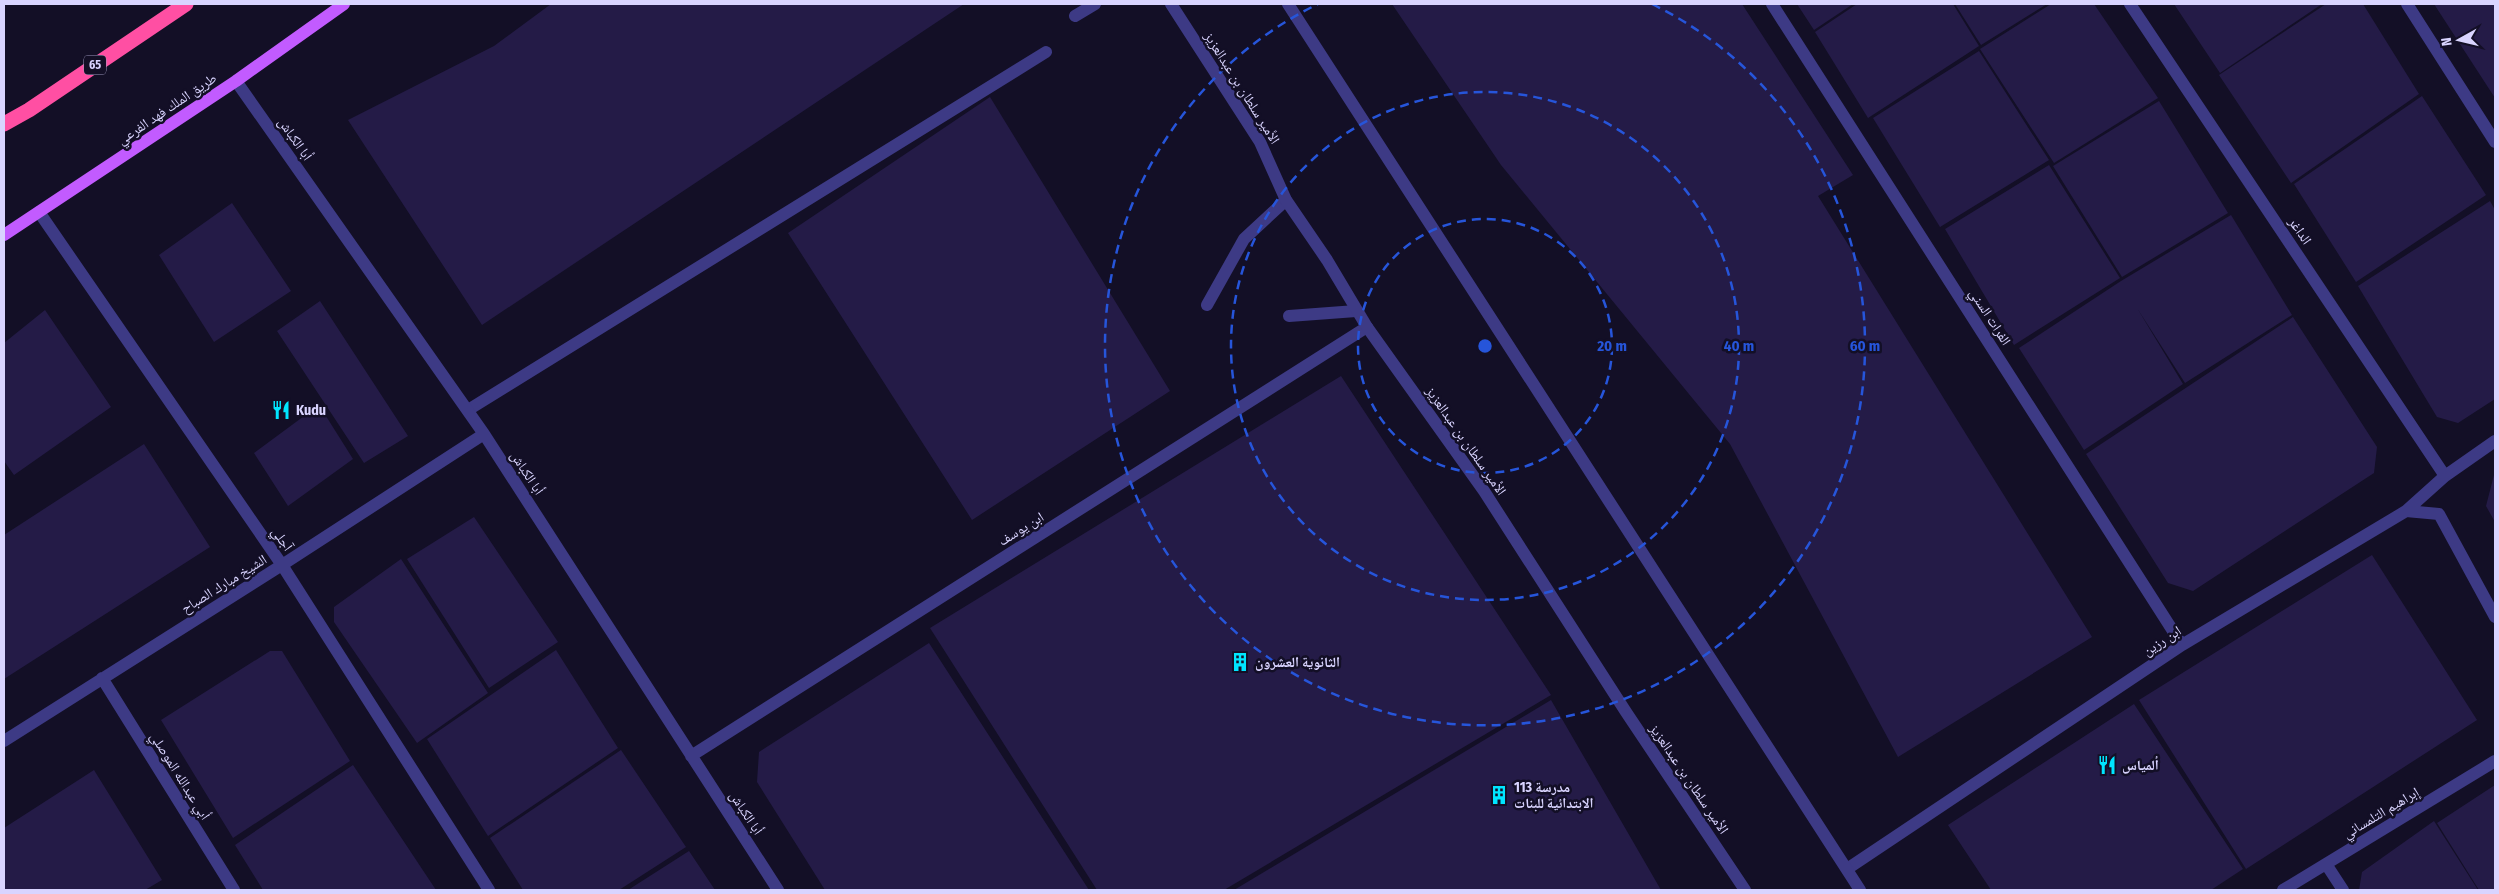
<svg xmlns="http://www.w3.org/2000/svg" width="2499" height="894" font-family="'Fira Sans Condensed','Noto Naskh Arabic',sans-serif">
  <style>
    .building { fill: #241b47 }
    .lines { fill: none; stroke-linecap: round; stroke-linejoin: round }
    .service { stroke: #3d3a85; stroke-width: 12 }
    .minor { stroke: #3d3a85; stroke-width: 12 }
    .tertiary { stroke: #3d3a85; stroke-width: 12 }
    .primary { stroke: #c25bff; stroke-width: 12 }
    .motorway { stroke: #ff4fa3; stroke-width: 15 }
    .ring { fill: none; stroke: #2655da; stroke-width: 2.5; stroke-dasharray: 9 6 }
    .labels { text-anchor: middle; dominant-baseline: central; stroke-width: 5; stroke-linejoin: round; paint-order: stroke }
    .shield { fill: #130f26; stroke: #9e99be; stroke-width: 1 }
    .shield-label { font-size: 12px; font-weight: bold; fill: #d9d4ff }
    .street-label { font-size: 14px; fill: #d9d4ff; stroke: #130f26 }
    .poi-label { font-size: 14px; font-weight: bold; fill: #d9d4ff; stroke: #130f26; text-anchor: start }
    .centre { fill: #2655da; stroke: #130f26; stroke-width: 2.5 }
    .ring-label { font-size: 15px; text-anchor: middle; font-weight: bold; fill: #2655da; stroke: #130f26; stroke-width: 5; stroke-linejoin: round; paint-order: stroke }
  </style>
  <rect width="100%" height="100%" fill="#130f26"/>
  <path class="building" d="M551,4H964L482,325L348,120L494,46Z
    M1392,4H1742L1853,175L1818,196L2092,637L1898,757L1730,444L1501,165Z
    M1797,4H1853L1814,30Z
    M1857,4H1953L1979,46L1868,118L1815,32Z
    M1955,4H2047L1981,45Z
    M2051,4H2094L2158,98L2054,163L1980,49Z
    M2174,4H2322L2220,73Z
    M2326,4H2363L2419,94L2291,183L2219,75Z
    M2434,4H2495V98Z
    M1979,51L2049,160L1940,227L1873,118Z
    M2422,96L2486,195L2356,282L2294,184Z
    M990,97L1170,391L972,520L788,233Z
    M2159,101L2228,213L2122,277L2053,166Z
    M2049,165L2120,278L2014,345L1945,229Z
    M2490,201L2495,210V399L2458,423L2437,417L2358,286Z
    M232,203L291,291L214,342L159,255Z
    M2231,215L2292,315L2185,383L2137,308L2183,384L2084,450L2019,348L2121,281Z
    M320,301L408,436L364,463L277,331Z
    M45,310L111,407L14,475L4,461V343Z
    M2293,317L2377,447L2374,473L2193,591L2168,583L2086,454Z
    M1341,376L1551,695L1224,890H1097L930,628Z
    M319,405L353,459L288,506L254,453Z
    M144,444L210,547L4,679V535Z
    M2495,471V522L2486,506Z
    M474,517L558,642L489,688L407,559Z
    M2372,555L2477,720L2246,869L2139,700Z
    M401,559L488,693L417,743L334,622V607Z
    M929,643L1089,890H825L757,782L759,752Z
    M556,650L618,748L488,836L427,739Z
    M270,651H282L350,761L233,838L161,720Z
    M1551,700L1661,890H1234Z
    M2134,704L2243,869L2211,890H1991L1948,825Z
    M621,750L686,847L619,890H523L490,838Z
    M353,765L436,890H263L235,845Z
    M94,770L162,880L145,890H4V828Z
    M2495,785V890H2479L2437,823Z
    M2434,821L2478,890H2359L2362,872Z
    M689,851L715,890H628Z"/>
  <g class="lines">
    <path class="service" d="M1075,16L1095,4
      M1207,305L1244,239L1286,200
      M1289,316L1356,311
      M468,410L1046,52"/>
    <path class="minor" d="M1772,4L2182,645
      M2130,4L2445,476
      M2407,4L2495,142
      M236,81L484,434L778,890
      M39,212L282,565L489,890
      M2406,511L2439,514L2495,617
      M102,678L234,890
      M4,741L282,565L484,434
      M691,756L1367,327
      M2326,864L2343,890
      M1847,869L2182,645L2406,511L2445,476L2495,441
      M2283,890L2495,761"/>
    <path class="tertiary" d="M1171,4L1260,142L1286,200L1327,260L1367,327L1484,491L1626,712L1745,890
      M1288,4L1860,890"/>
    <path class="primary" d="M4,235L236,81L344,4"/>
    <path class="motorway" d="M4,124L29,110L186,4"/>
  </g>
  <g class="ring">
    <circle cx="1485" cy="346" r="127"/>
    <circle cx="1485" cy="346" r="254"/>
    <path d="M1652 4A380 380 0 1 1 1318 4"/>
  </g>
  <defs>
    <g id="restaurant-bare" transform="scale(1.5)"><path d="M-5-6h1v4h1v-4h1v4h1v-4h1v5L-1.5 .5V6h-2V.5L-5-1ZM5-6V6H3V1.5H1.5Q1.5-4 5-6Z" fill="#00e5ff" stroke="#130f26" stroke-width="2.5" paint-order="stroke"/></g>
    <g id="building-bare" transform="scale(1.5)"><path d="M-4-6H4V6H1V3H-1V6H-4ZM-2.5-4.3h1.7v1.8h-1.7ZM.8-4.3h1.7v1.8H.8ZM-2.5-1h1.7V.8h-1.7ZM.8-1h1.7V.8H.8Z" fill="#00e5ff" stroke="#130f26" stroke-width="2.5" paint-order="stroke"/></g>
  </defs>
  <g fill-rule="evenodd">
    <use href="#restaurant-bare" x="281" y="410"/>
    <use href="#building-bare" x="1240" y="662"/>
    <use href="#restaurant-bare" x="2107" y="765"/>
    <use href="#building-bare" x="1499" y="795"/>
  </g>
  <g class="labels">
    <rect class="shield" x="84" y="55.5" width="22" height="19" rx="4"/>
    <g class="shield-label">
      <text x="95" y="65">65</text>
    </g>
    <g class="street-label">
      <text transform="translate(1242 88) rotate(58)">الأمير سلطان بن عبدالعزيز</text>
      <text transform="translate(167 109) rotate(-34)">طريق الملك فهد الفرعي</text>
      <text transform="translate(295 139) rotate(55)">أبا الكباش</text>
      <text transform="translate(2300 231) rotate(56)">الداغر</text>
      <text transform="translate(1990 317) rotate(57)">الفرات السني</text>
      <text transform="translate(1466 441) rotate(55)">الأمير سلطان بن عبدالعزيز</text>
      <text transform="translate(527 473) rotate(57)">أبا الكباش</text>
      <text transform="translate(1021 529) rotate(-32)">ابن يوسف</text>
      <text transform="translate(282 539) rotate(55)">آجلي</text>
      <text transform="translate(224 584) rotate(-32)">الشيخ مبارك الصباح</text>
      <text transform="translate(2162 641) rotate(-33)">ابن رزين</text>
      <text transform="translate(180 776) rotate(58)">أبي عبدالله الموصلي</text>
      <text transform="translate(1689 779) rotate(56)">الأمير سلطان بن عبدالعزيز</text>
      <text transform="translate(746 813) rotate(57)">أبا الكباش</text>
      <text transform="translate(2381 813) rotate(-31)">إبراهيم التلمساني</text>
    </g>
    <g class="poi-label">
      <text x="296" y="410">Kudu</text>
      <text x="1255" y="662">الثانوية العشرون</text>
      <text x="2122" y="765">ألمياس</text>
      <text x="1514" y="787">مدرسة 113<tspan x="1514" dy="16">الابتدائية للبنات</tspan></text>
    </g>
  </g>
  <circle cx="1485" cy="346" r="8" class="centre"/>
  <g class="ring-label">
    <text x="1612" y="351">20 m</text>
    <text x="1739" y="351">40 m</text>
    <text x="1865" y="351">60 m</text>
  </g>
  <rect width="2499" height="894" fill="none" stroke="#d9d4ff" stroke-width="10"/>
  <g transform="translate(2459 40) rotate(262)" stroke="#130f26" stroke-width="4" paint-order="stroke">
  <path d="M0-4L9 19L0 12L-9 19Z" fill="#d9d4ff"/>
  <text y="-8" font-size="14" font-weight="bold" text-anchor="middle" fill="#d9d4ff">N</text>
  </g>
</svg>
